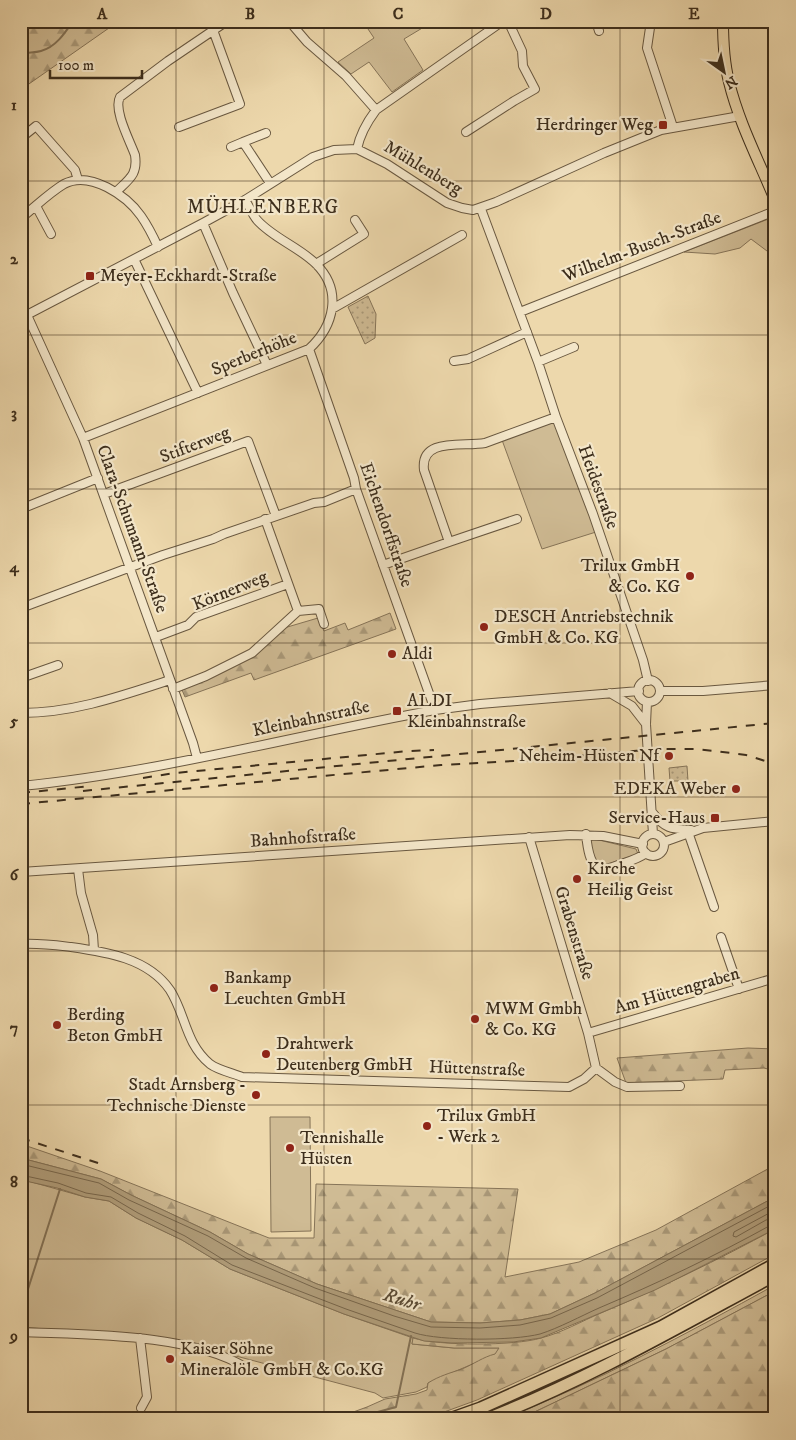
<svg xmlns="http://www.w3.org/2000/svg" width="796" height="1440" font-family="'IM FELL DW Pica',serif">
  <style>
    .grass { fill: #cfbb94; stroke: #867458 }
    .forest { fill: url(#forest-firs); stroke: #867458 }
    .park { fill: url(#park-dots); stroke: #867458 }
    .water { fill: #b19e7b; stroke: #837155 }
    .lines { fill: none; stroke-linecap: round; stroke-linejoin: round }
    .shore { stroke: #77664c; stroke-width: 1 }
    .stream { stroke: #837155; stroke-width: 2 }
    .minor-casing { stroke: #695840; stroke-width: 10 }
    .major-casing { stroke: #3d2e1c; stroke-width: 12 }
    .highway-casing { stroke: #3d2e1c; stroke-width: 14 }
    .minor { stroke: #f3e6c9; stroke-width: 8 }
    .major { stroke: #edd8ac; stroke-width: 10 }
    .highway { stroke: #edd8ac; stroke-width: 11 }
    .rail { stroke: #3d2e1c; stroke-width: 2; stroke-dasharray: 9 9; stroke-linecap: butt }
    .grid { fill: none; stroke: #3d2e1c; stroke-width: 1; stroke-opacity: 0.55 }
    .poi-dot { fill: #8f2418; stroke: #f3e6c9; stroke-width: 2 }
    .labels { text-anchor: middle; dominant-baseline: central; stroke-width: 4.5; stroke-linejoin: round; paint-order: stroke }
    .poi-label { font-size: 18px; fill: #3d2e1c; stroke: #f3e6c9; text-anchor: start }
    .street-label { font-size: 18px; fill: #3d2e1c; stroke: #f3e6c9 }
    .neighbourhood-label { font-size: 19px; letter-spacing: 1px; fill: #3d2e1c; stroke: #f3e6c9 }
    .water-label { font-size: 19px; font-style: italic; fill: #5a4a34; stroke: #f3e6c9 }
    .neatline { fill: none; stroke: #3d2e1c; stroke-width: 2 }
    .grid-label { font-size: 16px; text-anchor: middle; font-weight: bold; fill: #3d2e1c }
  </style>
  <defs>
    <pattern id="forest-firs" width="22" height="20" patternUnits="userSpaceOnUse" patternTransform="scale(1.25)"><rect width="22" height="20" fill="#cfbb94"/><path d="M5 1l3.5 6h-7zM16 11l3.5 6h-7z" fill="#a99878"/></pattern>
    <pattern id="park-dots" width="8" height="8" patternUnits="userSpaceOnUse" patternTransform="scale(1.25)"><rect width="8" height="8" fill="#cfbb94"/><path d="M2 2h.1M6 6h.1" fill="none" stroke="#a99878" stroke-width="1.8" stroke-linecap="round"/></pattern>
  </defs>
  <rect width="100%" height="100%" fill="#edd8ac"/>
  <filter id="stains"><feTurbulence type="fractalNoise" baseFrequency=".004" numOctaves="4"/><feColorMatrix values="0 0 0 0 .2 0 0 0 0 .09 0 0 0 0 .02 0 0 0 .5 -.17"/></filter>
  <radialGradient id="worn" r=".72"><stop offset=".6" stop-color="#630" stop-opacity="0"/><stop offset="1" stop-color="#630" stop-opacity=".3"/></radialGradient>
  <path class="grass" d="M367,21H427L429,24L404,39L423,70L392,92L369,62L351,74L338,62L374,38L364,23Z
    M771,218L775,219V257L751,239L740,248L715,254L684,252Z
    M554,421L596,532L542,549L502,440Z
    M595,839L636,849L638,854L601,866L595,863L588,844L590,841Z
    M270,1117H310L311,1231L271,1232Z
    M21,1179L85,1197L109,1201L136,1218L182,1240L230,1269L344,1314L413,1338L412,1344L454,1348H499L496,1354L428,1383L427,1387L416,1392L383,1398L375,1393L187,1343L127,1333L69,1331L21,1327Z
    M775,1285V1291L666,1349L520,1419H503C597,1382 686,1334 775,1285Z"/>
  <path class="forest" d="M21,21H119L26,86L21,85Z
    M390,613L396,629L254,680L251,673L185,697L182,690L255,656L284,628L318,618L324,631L345,623L348,630Z
    M748,1048L775,1049V1071L764,1068L725,1070L723,1079L626,1083L617,1058Z
    M21,1144L100,1171L269,1238H314L316,1184L518,1189L505,1277L579,1262L656,1230L775,1165V1197L595,1293L550,1314L520,1320L480,1323L431,1322L317,1284L248,1254L210,1232L131,1195L101,1179L21,1158Z
    M775,1229V1254L658,1318L477,1400L425,1419H334L367,1407L385,1399L416,1394L427,1390L428,1383C439,1376 450,1373 462,1369C474,1364 483,1357 495,1354L499,1348H454L412,1344L413,1338C439,1346 515,1346 541,1338C561,1333 582,1321 601,1313C660,1288 718,1260 775,1229Z
    M775,1291V1419H520L666,1349Z"/>
  <path class="park" d="M368,296L376,314L375,338L365,344L348,307Z
    M687,766L688,781H670L669,768Z"/>
  <path class="water" d="M21,1158L101,1179L131,1195L210,1232L248,1254L317,1284L431,1322L480,1323L520,1320L550,1314L595,1293L775,1197V1229L655,1290L541,1338L513,1342L452,1343L424,1341L344,1314L230,1269L182,1240L136,1218L109,1201L85,1197L57,1188L21,1180Z"/>
  <g class="lines">
    <path class="shore" d="M21,1164L99,1183L129,1200L208,1236L246,1258L315,1288L394,1316L431,1327L480,1328L520,1325L551,1318L597,1298L775,1203
      M21,1175L58,1183L86,1193L111,1197L138,1213L185,1236L232,1265L346,1309L415,1333C440,1341 513,1341 540,1334C559,1328 581,1316 599,1308C658,1283 715,1256 771,1225H775
      M775,1210L734,1232L733,1236L736,1237L766,1220L775,1218"/>
    <path class="stream" d="M21,54C28,52 34,53 41,51C56,47 65,33 73,21
      M21,1311L60,1189
      M352,1419L396,1407L411,1336"/>
    <g class="minor-casing">
      <path id="minor" d="M289,21L307,42L346,76L376,110
        M596,21L599,31
        M651,21L647,48L673,127
        M179,127L240,104L213,30
        M466,132L514,101L535,89L523,66L522,51L508,21
        M21,138L36,126L75,170L78,180
        M243,142L266,133
        M231,147L243,142L270,183
        M357,149C360,134 367,122 376,110L503,21
        M116,192C129,179 138,175 135,155C130,141 113,110 120,97L168,61L227,21
        M36,206L51,234
        M481,209L538,362L556,417L593,514L643,660L648,681
        M21,218C35,207 49,193 64,184C90,170 127,196 141,216C148,226 153,236 158,247
        M203,223L233,293L267,365
        M134,259L198,393
        M316,264L364,234L355,220
        M332,309L462,235
        M520,312L775,211
        M27,315L83,438L193,743L197,758
        M21,318L203,223L245,200L313,157L334,150L357,149L387,164L447,203L462,208L473,210L496,202L604,153L661,130L740,116
        M309,349L354,478L356,489L435,710
        M454,361L468,359L527,332
        M538,362L574,347
        M83,438L309,349C334,326 343,291 316,264C299,247 273,238 257,220C252,214 249,206 245,200
        M104,494L248,441L276,516
        M21,509L98,478
        M449,542L517,519
        M383,565L449,542L424,470C420,437 463,447 485,443L556,417
        M21,608L163,555L213,539L224,534L314,503L324,502L356,489
        M298,611L319,609L324,624
        M156,637L188,625L196,617L288,584
        M21,678L58,665
        M638 691a11 11 0 1 1 22 0a11 11 0 1 1-22 0Z
        M173,689L206,676L252,653L298,611L265,519
        M660,691H703L775,685
        M610,693L632,706L646,724
        M647,702L646,724L653,834
        M21,713C73,713 121,696 170,680
        M21,786C161,772 297,735 435,710L480,704L639,691
        M652,812C665,829 671,829 691,830
        M688,832L714,907
        M586,834C587,844 589,867 601,869C607,870 615,866 621,864C630,861 638,859 646,853
        M642 845a11 11 0 1 1 22 0a11 11 0 1 1-22 0Z
        M529,837L588,1033L596,1068L615,1082L627,1087L680,1086
        M664,842L703,828L775,821
        M78,869L81,893L93,935L94,950
        M21,872L570,835L603,836L643,844
        M721,937L739,989
        M21,944C39,943 54,945 71,947C106,952 148,958 170,990C186,1015 185,1043 210,1064C218,1070 232,1073 242,1077L569,1087L584,1079L596,1068
        M588,1033L775,978
        M21,1332C87,1335 188,1333 245,1367
        M140,1338L147,1397L141,1408"/>
    </g>
    <g class="major-casing">
      <path id="major" d="M723,21C723,42 724,62 729,82C739,123 759,161 775,200"/>
    </g>
    <g class="highway-casing">
      <path id="highway" d="M450,1419L481,1408L661,1327L775,1264
        M487,1419C587,1380 680,1326 775,1275"/>
    </g>
    <use href="#minor" class="minor"/>
    <use href="#major" class="major"/>
    <use href="#highway" class="highway"/>
    <path class="rail" d="M143,778L175,773L409,751L434,750
      M83,791L775,723
      M21,793L91,786
      M21,804L441,765L533,760L656,749H694L715,751L746,755L775,764
      M21,1138L101,1164"/>
  </g>
  <path class="grid" d="M176,21V1419M324,21V1419M472,21V1419M620,21V1419M21,181H775M21,335H775M21,489H775M21,643H775M21,797H775M21,951H775M21,1105H775M21,1259H775"/>
  <g class="poi-dot">
    <rect x="658" y="120" width="10" height="10" rx="2.5"/>
    <rect x="85" y="271" width="10" height="10" rx="2.5"/>
    <circle cx="690" cy="576" r="5"/>
    <circle cx="484" cy="627" r="5"/>
    <circle cx="392" cy="654" r="5"/>
    <rect x="392" y="706" width="10" height="10" rx="2.5"/>
    <circle cx="669" cy="756" r="5"/>
    <circle cx="736" cy="789" r="5"/>
    <rect x="710" y="813" width="10" height="10" rx="2.5"/>
    <circle cx="577" cy="879" r="5"/>
    <circle cx="214" cy="988" r="5"/>
    <circle cx="475" cy="1019" r="5"/>
    <circle cx="57" cy="1025" r="5"/>
    <circle cx="266" cy="1054" r="5"/>
    <circle cx="256" cy="1095" r="5"/>
    <circle cx="427" cy="1126" r="5"/>
    <circle cx="290" cy="1148" r="5"/>
    <circle cx="170" cy="1359" r="5"/>
  </g>
  <g class="labels">
    <g class="poi-label">
      <text x="653" y="125" text-anchor="end">Herdringer Weg</text>
      <text x="100" y="276">Meyer-Eckhardt-Straße</text>
      <text x="680" y="566" text-anchor="end">Trilux GmbH<tspan x="680" dy="21">&amp; Co. KG</tspan></text>
      <text x="494" y="617">DESCH Antriebstechnik<tspan x="494" dy="21">GmbH &amp; Co. KG</tspan></text>
      <text x="402" y="654">Aldi</text>
      <text x="407" y="701">ALDI<tspan x="407" dy="21">Kleinbahnstraße</tspan></text>
      <text x="659" y="756" text-anchor="end">Neheim-Hüsten Nf</text>
      <text x="726" y="789" text-anchor="end">EDEKA Weber</text>
      <text x="705" y="818" text-anchor="end">Service-Haus</text>
      <text x="587" y="869">Kirche<tspan x="587" dy="21">Heilig Geist</tspan></text>
      <text x="224" y="978">Bankamp<tspan x="224" dy="21">Leuchten GmbH</tspan></text>
      <text x="485" y="1009">MWM Gmbh<tspan x="485" dy="21">&amp; Co. KG</tspan></text>
      <text x="67" y="1015">Berding<tspan x="67" dy="21">Beton GmbH</tspan></text>
      <text x="276" y="1044">Drahtwerk<tspan x="276" dy="21">Deutenberg GmbH</tspan></text>
      <text x="246" y="1085" text-anchor="end">Stadt Arnsberg -<tspan x="246" dy="21">Technische Dienste</tspan></text>
      <text x="437" y="1116">Trilux GmbH<tspan x="437" dy="21">- Werk 2</tspan></text>
      <text x="300" y="1138">Tennishalle<tspan x="300" dy="21">Hüsten</tspan></text>
      <text x="180" y="1349">Kaiser Söhne<tspan x="180" dy="21">Mineralöle GmbH &amp; Co.KG</tspan></text>
    </g>
    <g class="street-label">
      <text transform="translate(423 168) rotate(31)">Mühlenberg</text>
      <text transform="translate(642 247) rotate(-21)">Wilhelm-Busch-Straße</text>
      <text transform="translate(254 354) rotate(-22)">Sperberhöhe</text>
      <text transform="translate(195 445) rotate(-21)">Stifterweg</text>
      <text transform="translate(598 487) rotate(70)">Heidestraße</text>
      <text transform="translate(386 525) rotate(71)">Eichendorffstraße</text>
      <text transform="translate(132 529) rotate(70)">Clara-Schumann-Straße</text>
      <text transform="translate(230 591) rotate(-22)">Körnerweg</text>
      <text transform="translate(311 719) rotate(-12)">Kleinbahnstraße</text>
      <text transform="translate(303 838) rotate(-4)">Bahnhofstraße</text>
      <text transform="translate(574 933) rotate(73)">Grabenstraße</text>
      <text transform="translate(677 991) rotate(-16)">Am Hüttengraben</text>
      <text transform="translate(477 1069) rotate(2)">Hüttenstraße</text>
    </g>
    <g class="neighbourhood-label">
      <text x="263" y="207">MÜHLENBERG</text>
    </g>
    <g class="water-label">
      <text transform="translate(402 1300) rotate(17)">Ruhr</text>
    </g>
  </g>
  <rect width="796" height="1440" fill="none" stroke="#edd8ac" stroke-width="55"/>
  <g transform="translate(724 72) rotate(147)" stroke="#f3e6c9" stroke-width="4" paint-order="stroke">
  <path d="M0-4L9 19L0 12L-9 19Z" fill="#3d2e1c"/>
  <text y="-8" font-size="14" font-weight="bold" text-anchor="middle" fill="#3d2e1c">N</text>
  </g>
  <path d="M50 70v8h92v-8" fill="none" stroke="#3d2e1c" stroke-width="2.5"/>
  <text x="58" y="70" font-size="15" fill="#3d2e1c" stroke="#f3e6c9" stroke-width="4" paint-order="stroke">100 m</text>
  <rect x="28" y="28" width="740" height="1384" class="neatline"/>
  <g class="grid-label">
    <text x="102" y="19">A</text>
    <text x="250" y="19">B</text>
    <text x="398" y="19">C</text>
    <text x="546" y="19">D</text>
    <text x="694" y="19">E</text>
    <text x="14" y="110">1</text>
    <text x="14" y="264">2</text>
    <text x="14" y="418">3</text>
    <text x="14" y="572">4</text>
    <text x="14" y="726">5</text>
    <text x="14" y="880">6</text>
    <text x="14" y="1033">7</text>
    <text x="14" y="1187">8</text>
    <text x="14" y="1341">9</text>
  </g>
  <rect width="100%" height="100%" filter="url(#stains)"/>
  <rect width="100%" height="100%" fill="url(#worn)"/>
</svg>
